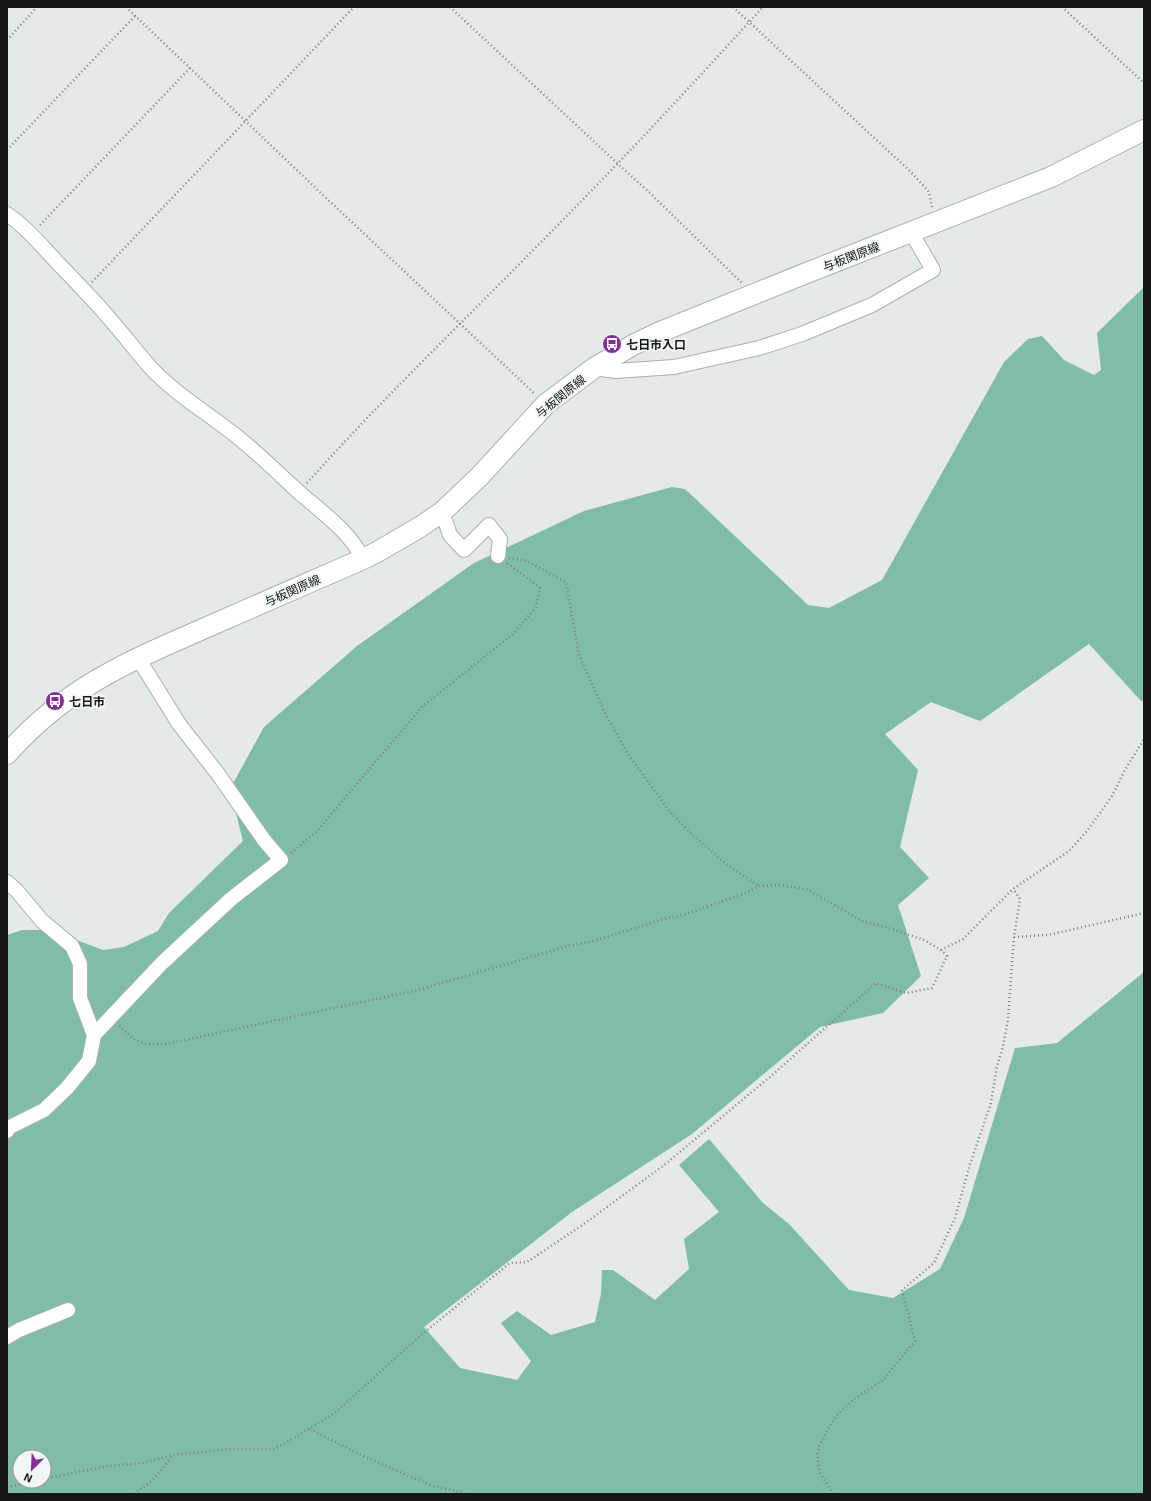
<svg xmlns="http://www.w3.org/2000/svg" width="1151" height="1501" font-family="'Exo 2','Noto Sans JP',sans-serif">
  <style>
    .forest { fill: #7fbda7; fill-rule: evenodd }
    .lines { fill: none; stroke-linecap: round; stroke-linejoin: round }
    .street-casing { stroke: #acb0ae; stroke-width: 16 }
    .secondary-casing { stroke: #acb0ae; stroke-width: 22 }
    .path { stroke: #7d807f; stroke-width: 2.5; stroke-dasharray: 1 3; stroke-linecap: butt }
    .street { stroke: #fff; stroke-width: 14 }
    .secondary { stroke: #fff; stroke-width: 20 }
    .labels { text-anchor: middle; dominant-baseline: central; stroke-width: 4; stroke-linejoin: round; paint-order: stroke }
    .street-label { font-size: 12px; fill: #151616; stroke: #f2f6f5 }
    .poi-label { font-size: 12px; font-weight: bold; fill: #151616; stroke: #f2f6f5; text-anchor: start }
  </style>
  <rect width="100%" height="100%" fill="#e5e9e7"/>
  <path class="forest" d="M1144,287V700L1141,701L1089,644L980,721L931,702L885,734L918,770L900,847L929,878L898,905L921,976L883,1013L820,1027L692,1134L572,1212L424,1327L460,1368L517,1380L531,1361L501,1323L517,1311L551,1335L595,1322L601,1294L602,1270H613L655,1300L689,1269L684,1239L719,1212L679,1165L709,1139L763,1203L789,1224L849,1290L893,1298L940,1269L964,1218L1015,1048L1057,1043L1144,972V1494H7V935L22,930H50L103,950L124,947L158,931L169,913L243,841L230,789L264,727L357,646L474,563L584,511L672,487L685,489L808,605L829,608L882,580L1004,362L1028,339L1042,336L1064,360L1094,375L1101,370L1097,333ZM20,1457H44V1481H20Z"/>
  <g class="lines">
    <g class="street-casing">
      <path id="street" d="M7,214C26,227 40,244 55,260C73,279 92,298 109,318C123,334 136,351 150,367C175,394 206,412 235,435C258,453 279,474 301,494C323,513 350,532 363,559
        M594,368L616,371L674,367L759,348L802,334L872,305L933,270L911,232
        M442,512L450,535L464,550L489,525L500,539L498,556
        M7,882L17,891L42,921L72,946L80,964V998L94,1035L89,1061L67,1088L44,1110L8,1128L7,1131
        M94,1035L162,963L231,899L281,860L264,840L218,774L179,724L138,658
        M7,1337L19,1330L68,1310"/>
    </g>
    <g class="secondary-casing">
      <path id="secondary" d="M7,754C36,721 72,693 111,672C141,655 174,642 205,628C257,605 310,582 363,559L377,552L420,527L442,512L479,477L546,404L594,368L633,345L660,332L804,274L1051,177L1144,130"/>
    </g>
    <path class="path" d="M126,7L324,196L535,394
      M450,7L618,164L650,193L742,283
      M733,7L911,172L929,192L932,207
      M1062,7L1144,83
      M7,40L37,7
      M7,150L135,16
      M40,225L190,68
      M92,282L354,7
      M307,483C381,400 462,323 540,243C617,166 690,87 763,7
      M509,558L527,561L566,582L579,655L606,715L628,754L670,812L693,835L727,865L759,886
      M291,853L316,832L422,707L513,634L536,607L540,588L507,563
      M1014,937L1048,935L1144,913
      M941,950L963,939L1013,889L1069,851L1087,831L1112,796L1125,770L1144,739
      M310,1429L357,1453L416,1479L434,1486L467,1494
      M44,1479L108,1466L143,1463L173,1455L230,1449H274L284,1444L336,1412L421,1335L510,1263L527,1262L581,1226L663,1166L771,1076L876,983L906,993L932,988L947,956L941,950L924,940L889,928L862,921L806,889L779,885L759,886L746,893L677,917H671L590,942L575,944L418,990L166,1044H147L133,1039L119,1025
      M7,1487L36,1481
      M134,1494L154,1479L173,1455
      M833,1494L820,1473L817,1454L820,1445L828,1429L837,1415L853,1400L883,1380L915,1341L902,1290L934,1263L955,1218L970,1164L991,1103L997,1066L1003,1047L1008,1019L1014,937L1020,899L1013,889"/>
    <use href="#street" class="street"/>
    <use href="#secondary" class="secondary"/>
  </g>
  <defs>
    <g id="bus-disc" transform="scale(1)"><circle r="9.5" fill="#862d99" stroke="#f2f6f5"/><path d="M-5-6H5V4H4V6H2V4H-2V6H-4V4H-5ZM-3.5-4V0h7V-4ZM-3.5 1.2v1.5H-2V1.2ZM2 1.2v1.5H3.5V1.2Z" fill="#fff"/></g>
  </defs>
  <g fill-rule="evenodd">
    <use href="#bus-disc" x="612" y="344"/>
    <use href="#bus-disc" x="55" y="701"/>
  </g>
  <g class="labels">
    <g class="street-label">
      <text transform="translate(851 256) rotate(-21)">与板関原線</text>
      <text transform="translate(560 396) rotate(-39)">与板関原線</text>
      <text transform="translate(292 590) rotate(-24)">与板関原線</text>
    </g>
    <g class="poi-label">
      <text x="626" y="344">七日市入口</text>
      <text x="69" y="701">七日市</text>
    </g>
  </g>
  <rect width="1151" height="1501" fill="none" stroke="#151616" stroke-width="16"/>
  <g transform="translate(32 1469) rotate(204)"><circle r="19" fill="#f2f6f5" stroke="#9a9c9c"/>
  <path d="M0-3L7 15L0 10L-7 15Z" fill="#862d99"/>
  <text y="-6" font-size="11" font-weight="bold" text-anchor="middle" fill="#151616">N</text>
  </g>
</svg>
